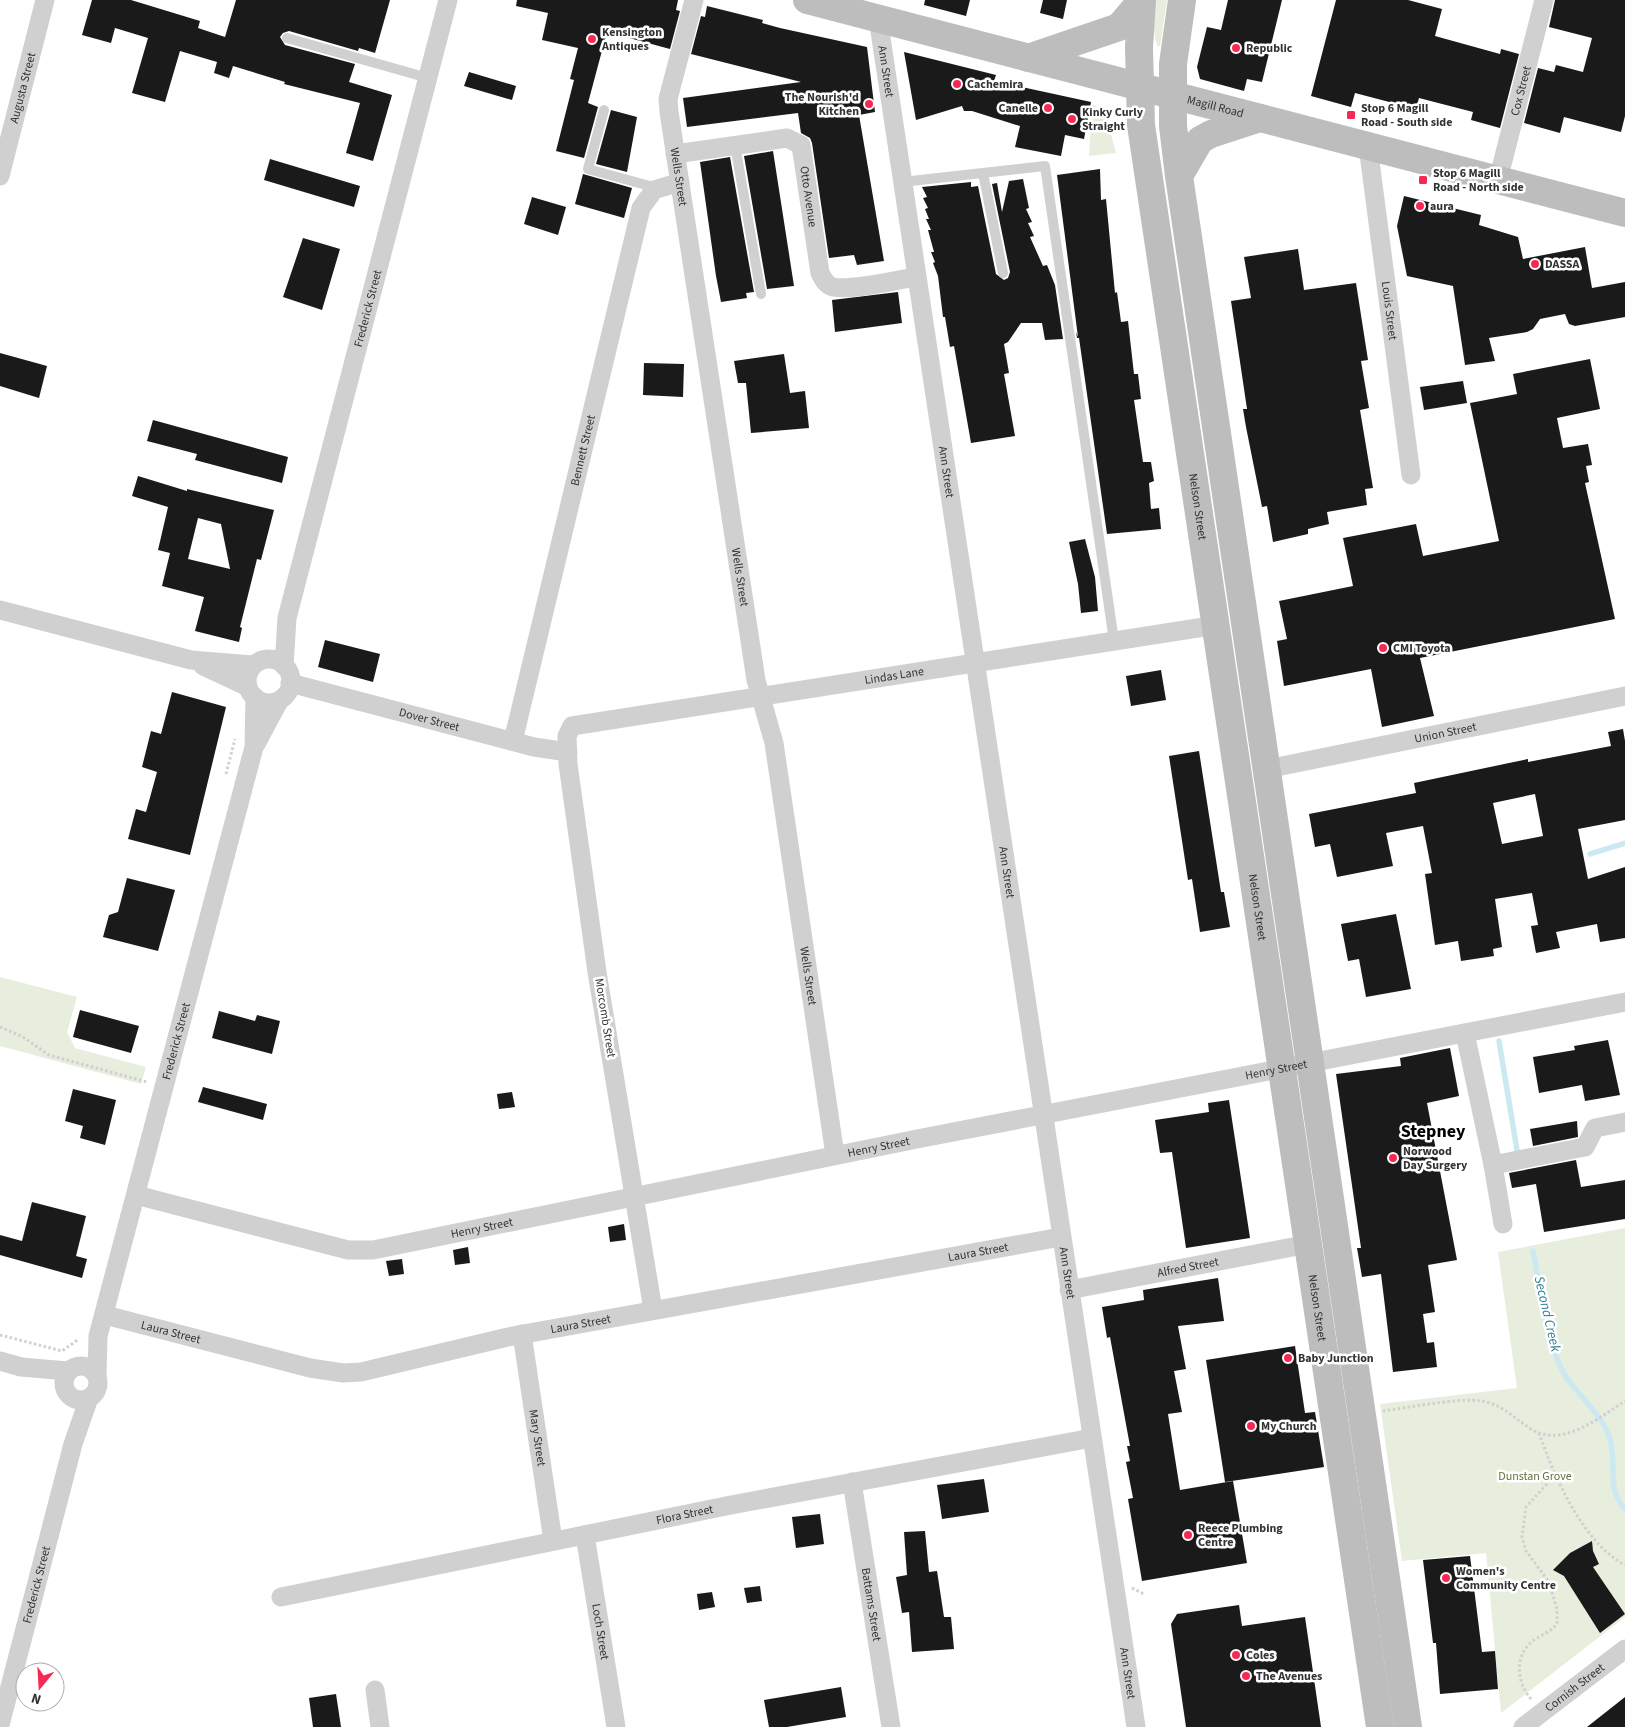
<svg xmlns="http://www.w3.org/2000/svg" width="1625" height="1727" font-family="'Source Sans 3',sans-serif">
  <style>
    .green { fill: #e8eede }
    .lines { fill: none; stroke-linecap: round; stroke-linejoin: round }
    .stream { stroke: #cce8f1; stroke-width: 5.5 }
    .building { fill: #1a1a1a; fill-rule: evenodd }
    .path { stroke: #d0d0d0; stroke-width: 3; stroke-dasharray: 2.5 2.5; stroke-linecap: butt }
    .lane { stroke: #d0d0d0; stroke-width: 10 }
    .street { stroke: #d0d0d0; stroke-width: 19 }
    .secondary { stroke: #bdbdbd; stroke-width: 28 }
    .poi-dot { fill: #f62955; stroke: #fff; stroke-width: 2 }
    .labels { text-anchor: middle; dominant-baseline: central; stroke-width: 5; stroke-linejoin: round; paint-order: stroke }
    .poi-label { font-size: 12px; font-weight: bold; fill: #333; stroke: #fff; text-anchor: start }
    .street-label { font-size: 12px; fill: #333; stroke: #fff }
    .park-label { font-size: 12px; fill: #5e743a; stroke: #fff }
    .water-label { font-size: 14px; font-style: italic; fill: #357f98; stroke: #fff }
    .district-label { font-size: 18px; font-weight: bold; fill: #000; stroke: #fff }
  </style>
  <rect width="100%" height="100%" fill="#fff"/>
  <path class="green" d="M1152,0H1167L1160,46H1157L1153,26Z
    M1092,104L1105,113L1116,153L1089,156Z
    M0,977L77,997L67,1032L75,1048L146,1067L141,1084L0,1046Z
    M1625,1228V1617L1501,1713L1486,1553L1402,1561L1380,1404L1517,1388L1498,1252Z"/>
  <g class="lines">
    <path class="stream" d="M1590,854L1625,843
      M1499,1041L1517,1150
      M1533,1251C1541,1289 1545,1343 1566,1377C1578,1395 1602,1415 1609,1436C1618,1460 1605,1488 1625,1509"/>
  </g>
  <path class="building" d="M92,0H131L200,21L198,28L225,37L236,0H390L375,53L359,48L358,51L289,31L283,33L280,37L285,45L355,64L349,82L392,95L373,161L346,153L360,103L284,84L285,82L233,66L229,78L214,73L217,62L180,51L165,102L132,93L148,38L115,28L111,43L82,35Z
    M517,0H678L676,10L680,11L670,49L607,32L588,103L598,107L584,158L556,151L574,80L570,79L578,48L542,40L548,13L516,6Z
    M925,0H970L966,16L924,5Z
    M1043,0H1067L1063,19L1040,13Z
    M1228,0H1282L1262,82L1247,79L1244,91L1200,79L1197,67L1207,27L1221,30Z
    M1336,0H1408L1442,9L1435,36L1500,54L1501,49L1519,54L1500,128L1471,120L1473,112L1419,98L1416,109L1355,93L1351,107L1311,96Z
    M1555,0H1625V116L1621,132L1564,117L1560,133L1524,123L1538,68L1554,72L1556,65L1583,72L1592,38L1549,27Z
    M707,6L763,20L762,23L780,28L867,47L875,112L859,115L884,261L857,265L854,255L829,258L812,143L810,138L801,133L798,113L687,127L683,98L801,82L691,54L701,16L705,17Z
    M904,52L996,75L994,81L1091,102L1084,139L1065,135L1061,156L1015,147L1020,126L972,111H964L962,106L916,120Z
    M469,72L516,86L512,100L464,86Z
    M611,110L637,117L627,172L596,164Z
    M773,151L794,286L767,289L744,156Z
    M730,157L754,292L746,293L747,298L721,302L716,276L700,162Z
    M270,159L360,186L354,207L264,180Z
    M1100,169L1101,200L1106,199L1115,293L1117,292L1121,322L1128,321L1134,374H1138L1141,399L1134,400L1143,462H1151L1154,481L1149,483L1151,509L1159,508L1161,529L1107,534L1079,338H1077L1076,332L1078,337L1057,175Z
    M583,174L632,188L624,218L575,204Z
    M1023,179L1029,208L1026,209L1032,222L1028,223L1034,236L1030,237L1043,266L1047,265L1055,285L1063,339L1045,340L1042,323H1021L1008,342L1004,344L1009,373L1004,374L1015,436L971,443L954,346L950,347L945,317H943L938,276L933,263L935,262L931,252H934L928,230H931L926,219H929L925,209L928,208L923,198L927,197L922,187L971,182V187L978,186L996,274L1004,280L1008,278L1010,272L992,184L997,183L1002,212L1009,181Z
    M1404,196L1481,215L1479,225L1518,237L1523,259L1585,247L1592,288L1625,282V317L1575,326L1569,324L1565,314L1540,319L1533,329L1527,332L1489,338L1495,361L1465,365L1453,286L1407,276L1397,226Z
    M532,197L566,207L558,235L524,224Z
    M303,238L340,249L322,310L283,297Z
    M1298,249L1304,290L1356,283L1368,360L1361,361L1369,408L1360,410L1373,488L1365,489L1367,505L1327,512L1329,524L1308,529V534L1273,542L1267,506L1262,507L1246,427L1243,409H1247L1231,301L1251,298L1244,257Z
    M898,292L902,323L835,332L832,300Z
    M0,353L47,366L39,398L0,386Z
    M784,354L790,393L805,391L809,428L751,433L746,383H738L734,361Z
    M1590,359L1600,409L1557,418L1563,448L1588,444L1592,465L1586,466L1589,482L1585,483L1615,619L1420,658L1434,716L1382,727L1371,669L1284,686L1277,641L1287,639L1279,601L1353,586L1343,538L1416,524L1423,556L1499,541L1470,403L1517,394L1513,374Z
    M644,363L684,364L683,397L643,395Z
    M1463,381L1467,403L1424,410L1420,387Z
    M153,420L288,457L282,483L195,460L197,454L147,441Z
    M138,476L187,491V489L274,510L261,560L257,559L240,627L242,628L239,642L195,631L204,597L162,586L170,553L158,550L168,507L132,496ZM198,518L221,524L230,569L188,559Z
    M1085,539L1095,577L1098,611L1081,613L1078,584L1069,542Z
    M325,640L380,654L373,682L318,667Z
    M1161,670L1166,700L1131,706L1126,676Z
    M172,692L226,707L190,855L128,839L136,809L146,812L157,772L142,767L151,731L161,734Z
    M1623,729L1625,741V820L1578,829L1588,879L1625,867V938L1600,942L1597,924L1556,932L1560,948L1536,953L1531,926L1538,925L1532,893L1495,899L1502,947L1493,949L1494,956L1461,961L1458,941L1435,945L1425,874L1432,873L1423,826L1386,833L1393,866L1337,877L1330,844L1315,847L1309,814L1416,793L1414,783L1528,759V762L1611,746L1608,732ZM1535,794L1543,836L1502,844L1493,803Z
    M1199,751L1221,892H1224L1230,927L1200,932L1192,879L1188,880L1169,756Z
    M127,878L175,890L158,951L103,937L109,915L118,912Z
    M1396,914L1411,989L1366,997L1359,959L1348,961L1341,924Z
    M80,1010L139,1026L131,1053L73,1037Z
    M219,1011L255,1021L257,1015L280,1021L272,1054L212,1038Z
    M1608,1040L1620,1095L1585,1101L1582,1085L1539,1093L1533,1057L1575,1050L1574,1046Z
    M1450,1048L1459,1096L1427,1103L1457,1260L1428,1265L1435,1312L1423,1314L1427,1343L1434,1342L1437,1367L1393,1372L1381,1274L1362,1277L1357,1248H1361L1336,1074L1401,1066L1400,1058Z
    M203,1087L267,1104L263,1120L198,1102Z
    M73,1089L116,1100L105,1145L80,1138L83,1126L65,1121Z
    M512,1092L515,1107L499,1109L497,1094Z
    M1229,1100L1250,1238L1186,1248L1172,1152L1160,1153L1155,1120L1209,1112L1208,1103Z
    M1577,1121L1578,1137L1533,1146L1530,1129Z
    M1576,1160L1581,1187L1625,1180V1219L1544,1232L1536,1184L1512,1188L1509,1173Z
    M32,1202L86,1216L76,1256L87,1259L82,1278L0,1255V1235L22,1241Z
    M624,1224L626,1240L610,1242L608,1227Z
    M468,1247L470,1263L455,1265L453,1250Z
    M402,1259L404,1274L389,1276L386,1261Z
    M1218,1278L1224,1321L1178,1326L1186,1369L1174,1371L1182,1412L1168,1414L1180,1490L1233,1481L1247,1563L1142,1581L1128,1499L1133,1498L1126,1462L1130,1461L1127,1446H1130L1110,1337L1107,1338L1102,1307L1144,1300L1143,1290Z
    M1295,1346L1305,1413L1315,1412L1324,1467L1225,1482L1206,1360Z
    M984,1479L989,1512L942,1519L937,1485Z
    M820,1514L824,1544L796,1548L792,1517Z
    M925,1531L929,1572L937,1571L944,1617H951L954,1649L912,1652L909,1612L902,1613L896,1577L907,1575L904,1532Z
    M1592,1541L1593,1551L1599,1564L1593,1567L1625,1614L1600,1633L1564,1576L1553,1570L1570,1553Z
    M1470,1556L1482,1652L1495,1651L1498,1689L1440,1694L1436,1643H1433L1423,1560Z
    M760,1586L762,1601L747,1603L744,1588Z
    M712,1592L715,1607L699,1610L697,1594Z
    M1239,1605L1242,1626L1305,1617L1321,1727H1186L1171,1624L1177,1614Z
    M841,1687L846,1717L787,1727H769L764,1700Z
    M336,1694L341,1727H313L309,1698Z
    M1625,1697V1727H1587Z"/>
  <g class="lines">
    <path class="path" d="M226,774L235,739
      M0,1027L23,1037L49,1055L147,1082
      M0,1335L62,1351L79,1339
      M1383,1411C1406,1408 1461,1397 1482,1401C1503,1405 1514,1418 1531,1429C1562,1449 1600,1417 1625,1401
      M1539,1433C1554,1476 1583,1543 1625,1565
      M1132,1588L1144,1594
      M1531,1699C1516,1682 1514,1654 1534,1640C1543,1634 1550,1632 1557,1624V1609L1549,1582L1526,1551L1522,1537L1526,1507L1555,1475"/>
    <path class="lane" d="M287,38L428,78
      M604,110L588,169L657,188
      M735,145L761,294
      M983,173L1003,273
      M902,182L1045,166L1114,641"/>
    <g class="street">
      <path id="s1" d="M694,0L668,99L669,112L756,680L774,743L835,1155"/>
      <path id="s2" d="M878,18L1136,1727"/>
      <path id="s3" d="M1368,146L1411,475"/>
      <path id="s4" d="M675,154L787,138L801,145L820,273C823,279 826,285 833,287C851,291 896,280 916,277"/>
      <path id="s5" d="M0,176L45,0"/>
      <path id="s6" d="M1498,180L1544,0"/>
      <path d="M0,610L191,660L252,665"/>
      <circle cx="269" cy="681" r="22"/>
      <path d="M203,666L248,687"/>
      <path id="s7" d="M284,666L287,618L448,0"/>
      <path id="s8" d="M290,683L534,747L568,752"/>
      <path id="s9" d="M513,741L641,208L654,190L680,182"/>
      <path d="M256,744L279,701"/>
      <path id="s10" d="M1267,769L1625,696"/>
      <path d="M1465,1033L1493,1165"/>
      <path id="s11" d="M136,1195L348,1250H373L917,1139L1625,1002"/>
      <path d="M1503,1224L1493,1165L1585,1147L1595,1128L1625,1122"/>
      <path id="s12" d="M1069,1290L1308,1244"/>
      <path id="s13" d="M653,1310L597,972L568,764L567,736L572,726L1217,625"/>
      <path id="s14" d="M105,1315L310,1368L343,1373L361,1372L508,1337L1061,1237"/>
      <path id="s15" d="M522,1334L553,1541"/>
      <path d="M0,1361L21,1367L68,1371"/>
      <circle cx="81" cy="1383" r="17"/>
      <path id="s16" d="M97,1375L98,1336L254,747L255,697"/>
      <path id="s17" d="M852,1482L891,1727"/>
      <path id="s18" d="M585,1535L616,1727"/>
      <path id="s19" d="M281,1597L731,1505L1092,1438"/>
      <path d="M375,1690L380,1727"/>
      <path id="s20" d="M0,1725L73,1444L89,1398"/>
      <path id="s21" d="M1523,1727L1625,1649"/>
    </g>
    <g class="secondary">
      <path id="s22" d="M807,0L1625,213"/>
      <path id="s23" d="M1142,0L1139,47L1141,125L1380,1727"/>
      <path d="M1182,0L1173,64V126L1179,176L1408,1727"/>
      <path d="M1028,58L1119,27L1142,0"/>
      <path d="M1179,176L1200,140L1211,134L1260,118"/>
    </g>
  </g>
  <g class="poi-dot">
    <circle cx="592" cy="39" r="5"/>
    <circle cx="1236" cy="48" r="5"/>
    <circle cx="957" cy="84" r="5"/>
    <circle cx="869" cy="104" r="5"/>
    <circle cx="1048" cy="108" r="5"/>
    <rect x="1346" y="110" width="10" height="10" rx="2.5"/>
    <circle cx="1072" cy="119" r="5"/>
    <rect x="1418" y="175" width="10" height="10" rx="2.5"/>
    <circle cx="1420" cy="206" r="5"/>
    <circle cx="1535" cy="264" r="5"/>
    <circle cx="1383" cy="648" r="5"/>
    <circle cx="1393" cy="1158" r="5"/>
    <circle cx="1288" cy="1358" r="5"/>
    <circle cx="1251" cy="1426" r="5"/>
    <circle cx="1188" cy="1535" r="5"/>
    <circle cx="1446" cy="1578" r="5"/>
    <circle cx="1236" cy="1655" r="5"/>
    <circle cx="1246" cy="1676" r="5"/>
  </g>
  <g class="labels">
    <g class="poi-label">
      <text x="602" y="32">Kensington<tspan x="602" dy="14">Antiques</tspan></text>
      <text x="1246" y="48">Republic</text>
      <text x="967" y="84">Cachemira</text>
      <text x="859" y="97" text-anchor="end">The Nourish'd<tspan x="859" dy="14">Kitchen</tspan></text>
      <text x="1038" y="108" text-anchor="end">Canelle</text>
      <text x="1361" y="108">Stop 6 Magill<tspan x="1361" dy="14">Road - South side</tspan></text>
      <text x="1082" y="112">Kinky Curly<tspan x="1082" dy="14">Straight</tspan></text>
      <text x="1433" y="173">Stop 6 Magill<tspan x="1433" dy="14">Road - North side</tspan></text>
      <text x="1430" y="206">aura</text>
      <text x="1545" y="264">DASSA</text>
      <text x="1393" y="648">CMI Toyota</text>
      <text x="1403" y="1151">Norwood<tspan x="1403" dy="14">Day Surgery</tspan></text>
      <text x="1298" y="1358">Baby Junction</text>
      <text x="1261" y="1426">My Church</text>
      <text x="1198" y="1528">Reece Plumbing<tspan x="1198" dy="14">Centre</tspan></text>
      <text x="1456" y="1571">Women's<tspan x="1456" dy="14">Community Centre</tspan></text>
      <text x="1246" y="1655">Coles</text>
      <text x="1256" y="1676">The Avenues</text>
    </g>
    <g class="street-label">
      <text stroke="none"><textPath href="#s2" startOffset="54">Ann Street</textPath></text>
      <text stroke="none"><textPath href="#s5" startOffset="91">Augusta Street</textPath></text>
      <text stroke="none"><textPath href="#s6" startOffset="92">Cox Street</textPath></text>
      <text stroke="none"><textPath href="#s22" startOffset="422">Magill Road</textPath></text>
      <text stroke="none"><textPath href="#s1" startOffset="181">Wells Street</textPath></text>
      <text stroke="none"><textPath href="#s4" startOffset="181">Otto Avenue</textPath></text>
      <text stroke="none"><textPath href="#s7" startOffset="368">Frederick Street</textPath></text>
      <text stroke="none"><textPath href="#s3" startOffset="166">Louis Street</textPath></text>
      <text stroke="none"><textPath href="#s9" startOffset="299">Bennett Street</textPath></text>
      <text stroke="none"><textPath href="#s2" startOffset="459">Ann Street</textPath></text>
      <text stroke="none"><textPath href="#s23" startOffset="511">Nelson Street</textPath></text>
      <text stroke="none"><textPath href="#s1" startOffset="586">Wells Street</textPath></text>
      <text stroke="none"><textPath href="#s13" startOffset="918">Lindas Lane</textPath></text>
      <text stroke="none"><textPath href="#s8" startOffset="144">Dover Street</textPath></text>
      <text stroke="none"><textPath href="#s10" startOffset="182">Union Street</textPath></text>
      <text stroke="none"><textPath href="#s2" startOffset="864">Ann Street</textPath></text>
      <text stroke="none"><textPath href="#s23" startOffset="916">Nelson Street</textPath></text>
      <text stroke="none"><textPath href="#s1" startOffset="991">Wells Street</textPath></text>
      <text transform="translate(605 1018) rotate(81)">Morcomb Street</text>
      <text stroke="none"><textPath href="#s16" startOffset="344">Frederick Street</textPath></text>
      <text stroke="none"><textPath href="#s11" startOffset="1165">Henry Street</textPath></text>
      <text stroke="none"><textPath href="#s11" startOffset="760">Henry Street</textPath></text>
      <text stroke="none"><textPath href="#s11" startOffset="355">Henry Street</textPath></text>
      <text stroke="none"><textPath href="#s14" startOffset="892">Laura Street</textPath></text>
      <text stroke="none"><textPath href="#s12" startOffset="121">Alfred Street</textPath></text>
      <text stroke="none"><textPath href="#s2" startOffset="1269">Ann Street</textPath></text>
      <text stroke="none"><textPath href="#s23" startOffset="1321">Nelson Street</textPath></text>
      <text stroke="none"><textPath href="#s14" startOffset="488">Laura Street</textPath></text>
      <text stroke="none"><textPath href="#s14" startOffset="68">Laura Street</textPath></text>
      <text stroke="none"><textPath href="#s15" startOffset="105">Mary Street</textPath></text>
      <text stroke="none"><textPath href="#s19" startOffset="412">Flora Street</textPath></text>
      <text stroke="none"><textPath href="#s20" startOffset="145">Frederick Street</textPath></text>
      <text stroke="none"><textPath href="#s17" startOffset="124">Battams Street</textPath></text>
      <text stroke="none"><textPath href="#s18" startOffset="98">Loch Street</textPath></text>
      <text stroke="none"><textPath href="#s2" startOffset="1674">Ann Street</textPath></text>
      <text stroke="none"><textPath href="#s21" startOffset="65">Cornish Street</textPath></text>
    </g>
    <g class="park-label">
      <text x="1535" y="1476">Dunstan Grove</text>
    </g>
    <g class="water-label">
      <text transform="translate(1547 1314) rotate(77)">Second Creek</text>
    </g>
    <g class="district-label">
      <text x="1433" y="1131">Stepney</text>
    </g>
  </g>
  <g transform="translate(40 1687) rotate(198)"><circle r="24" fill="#ffffff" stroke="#adadad"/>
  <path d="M0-4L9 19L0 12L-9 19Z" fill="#f62955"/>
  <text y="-8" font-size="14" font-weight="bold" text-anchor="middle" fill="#333333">N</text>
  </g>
</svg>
